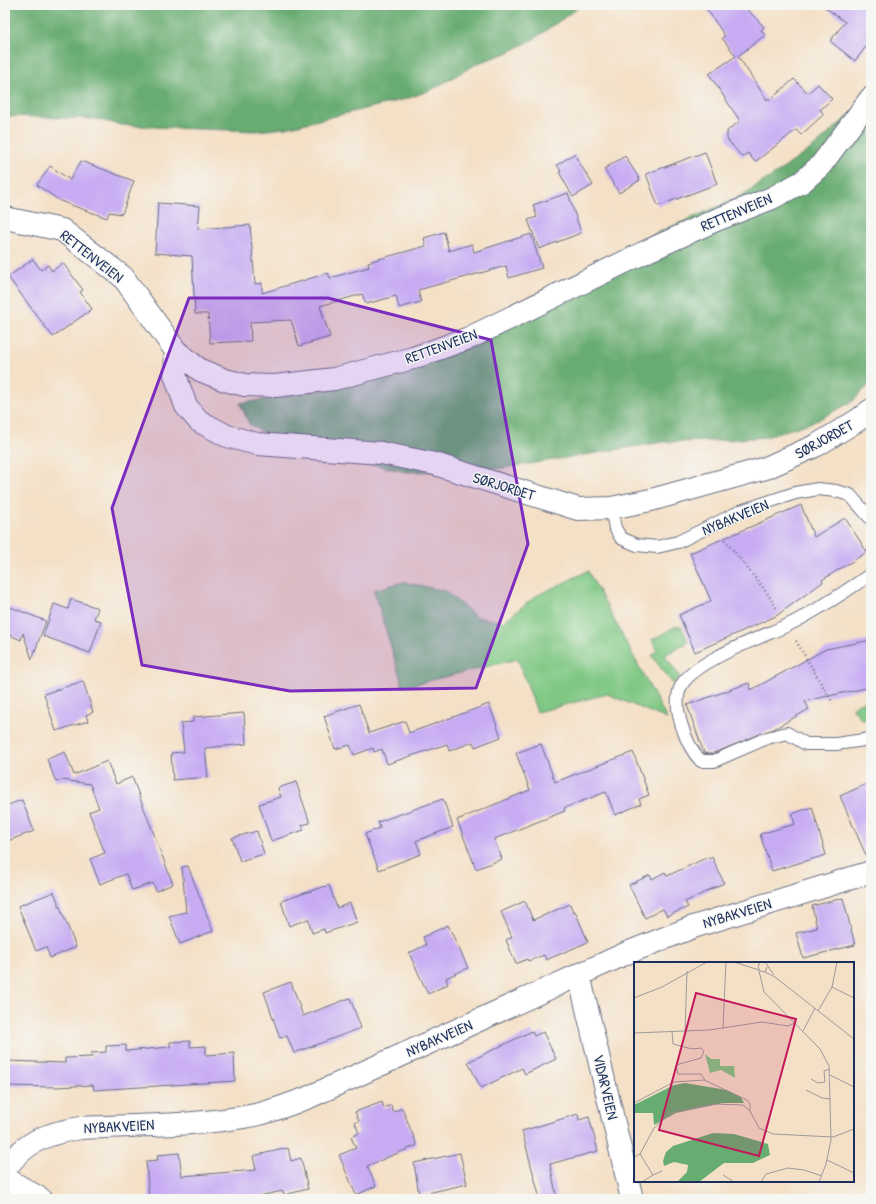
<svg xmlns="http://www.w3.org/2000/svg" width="876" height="1204" font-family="'Patrick Hand',sans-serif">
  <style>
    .green { fill: #7fc783; stroke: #4d7b70 }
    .forest { fill: #67ac71; stroke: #416e68 }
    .building { fill: #c7acf3 }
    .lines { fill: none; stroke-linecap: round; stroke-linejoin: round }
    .service-casing { stroke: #676d82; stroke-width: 14 }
    .minor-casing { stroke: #676d82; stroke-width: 24 }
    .tertiary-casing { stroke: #676d82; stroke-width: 24 }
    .path { stroke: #676d82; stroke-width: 2.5; stroke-dasharray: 1 3; stroke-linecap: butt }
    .service { stroke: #fff; stroke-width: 12 }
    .minor { stroke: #fff; stroke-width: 22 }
    .tertiary { stroke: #fff; stroke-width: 22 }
    .marked { fill: #7b2cbf; fill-opacity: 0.2; stroke: #7b2cbf; stroke-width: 3; stroke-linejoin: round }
    .labels { text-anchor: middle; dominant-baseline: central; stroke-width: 3; stroke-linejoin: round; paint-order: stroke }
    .street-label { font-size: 15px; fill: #1b2f5e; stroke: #f6f6f2 }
    .inset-road { fill: none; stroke: #9d999c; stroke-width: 1 }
    .view { fill: #c2185b; fill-opacity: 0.15; stroke: #c2185b; stroke-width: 2 }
    .inset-edge { fill: none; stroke: #1b2f5e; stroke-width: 2 }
  </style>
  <rect width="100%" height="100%" fill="#f6f6f2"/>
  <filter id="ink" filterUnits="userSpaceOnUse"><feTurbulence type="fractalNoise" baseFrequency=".025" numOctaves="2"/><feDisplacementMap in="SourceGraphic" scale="8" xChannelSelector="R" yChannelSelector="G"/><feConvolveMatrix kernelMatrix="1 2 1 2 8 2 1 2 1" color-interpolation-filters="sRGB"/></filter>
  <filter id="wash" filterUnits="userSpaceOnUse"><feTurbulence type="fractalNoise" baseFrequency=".012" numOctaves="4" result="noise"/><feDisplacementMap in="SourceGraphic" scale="16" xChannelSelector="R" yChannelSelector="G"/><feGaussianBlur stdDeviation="0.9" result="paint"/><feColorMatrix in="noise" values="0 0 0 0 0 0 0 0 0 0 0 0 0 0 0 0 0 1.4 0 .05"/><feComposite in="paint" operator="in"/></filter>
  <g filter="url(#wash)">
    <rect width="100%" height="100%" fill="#f4e0c6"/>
    <path class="green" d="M588,571L667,719L607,694L537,712L518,659L403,687L374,590L403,582L445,591L476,617L503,622L536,596Z
      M681,626L688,642L665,655L680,677L673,684L652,656L657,650L652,640L674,627Z
      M871,700V718L862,720L852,707L859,703Z"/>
    <path class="forest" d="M5,5H582L534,39L507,53L478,63L431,90L406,99L286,128L256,131L171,128L121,125L96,119L5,116Z
      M871,95V383L853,401L816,421L766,437L713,441L663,442L504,468L459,471L406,472L280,444L249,424L240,403L281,397L321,388L414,358L646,238L737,198L777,173L816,145Z"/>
    <g id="blocks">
      <path class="building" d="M704,5H743L764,27L761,30L765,35L738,56L767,100L769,98L770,100L794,79L808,93L818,84L832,99L820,110L824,114L801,135L796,130L755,162L748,153L742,157L727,139V131L740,121L709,74L736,56L722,38L725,36Z
        M822,5H871V40L855,61L830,41L845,22Z
        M705,152L717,184L658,206L646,174Z
        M574,154L593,185L573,197L559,172L561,171L557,165Z
        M625,156L640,180L619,193L604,169Z
        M81,161L134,181L122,214L109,212L107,218L60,201L37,185L50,166L70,180Z
        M568,193L581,233L539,249L528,220L537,217L533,205Z
        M158,203L200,206L198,229L250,225L255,284L262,283V293L328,273L330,278L369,267L368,262L426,246L424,238L444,232L449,251L472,244L474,252L531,234L542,268L509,278L506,266L418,290L421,302L399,308L396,296L366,304L362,294L320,306L330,337L299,346L291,320L250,322L251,341L210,343L208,314H195L192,256L155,253Z
        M33,259L41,270L48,265L52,271L63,263L83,290L80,292L92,309L53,337L8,277Z
        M801,505L814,537L845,518L867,552L822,580L823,582L776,616L695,652L679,615L711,601L690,553Z
        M71,599L98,608L94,619L101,621L90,653L43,636L54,604L68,609Z
        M5,605L46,621L32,659L23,633L21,640L5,633Z
        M871,640V687L805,701L809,709L774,729L711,754L704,753L687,705L749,683L751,690L826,649Z
        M83,681L93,712L86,715L88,721L56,731L44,694Z
        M359,704L369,733L405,721L409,733L489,704L501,737L475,747L473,742L449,751L447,744L387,764L382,749L374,752L373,748L354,755L350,745L335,749L324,716Z
        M244,713L246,744L205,748L208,777L173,780L171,753L184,752L181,723L193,722V717Z
        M541,744L555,782L633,752L649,795L639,799L641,804L615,815L606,792L564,808L565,811L494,839L502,859L476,869L457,820L530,790L516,753Z
        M65,752L74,775L107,761L116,784L132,777L173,884L156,891L153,883L132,890L126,874L100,884L90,859L105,853L89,812L99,808L90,784L62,780L56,782L47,759Z
        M296,782L310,823L302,825L304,830L271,841L259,804L281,797L278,788Z
        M871,782V860H868L840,796Z
        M443,799L453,827L416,841L421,854L379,870L365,834L380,828L378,822Z
        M22,800L34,831L5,842V806Z
        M812,807L826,855L772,871L760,834L795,824L792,814Z
        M257,831L264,854L240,861L232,838Z
        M708,857L709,859L712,857L724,883L685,902L688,907L667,916L663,909L645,918L629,885L650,875L652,879L665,872L667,876Z
        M188,866L213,931L180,944L169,916L186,912L182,867Z
        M329,885L337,908L350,903L357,922L325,933L324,929L312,933L308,919L289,926L281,901Z
        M54,892L76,947L50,958L46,947L36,951L18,906Z
        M843,898L855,945L803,958L796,933L817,928L812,906Z
        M525,901L533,920L570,904L573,912L575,911L588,942L546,960L544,955L528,961L527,959L516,964L506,940L512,937L501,912Z
        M448,925L468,968L446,978L448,984L428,994L409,953L426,945L423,937Z
        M291,982L303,1016L350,998L361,1028L294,1053L287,1036L280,1038L264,992Z
        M532,1031L534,1036L543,1032L556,1059L525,1074L522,1068L481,1088L468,1062Z
        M190,1041V1047L206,1046V1055L234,1053L235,1081L94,1090L93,1085L57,1087L5,1086V1061L65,1063V1058L92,1057L91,1053L106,1052V1046L126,1045V1051L170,1047V1042Z
        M382,1102L384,1108L391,1105L393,1112L402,1108L417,1145L367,1166L376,1186L356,1195L339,1155L356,1148L351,1137L359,1133L355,1123L359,1121L355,1112Z
        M578,1114L579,1120L589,1117L598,1151L550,1164L557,1199H540L522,1131Z
        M288,1148L291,1161L301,1158L308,1189L284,1195L283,1191L245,1199H149L146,1161L158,1160L157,1155L179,1153L182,1176L256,1170L253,1156Z
        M460,1153L467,1184L419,1195L414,1163Z"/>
    </g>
  </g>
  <g filter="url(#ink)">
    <use href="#blocks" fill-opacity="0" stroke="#676d82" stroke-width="1"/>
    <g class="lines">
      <g class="service-casing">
        <path id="service" d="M611,508L615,528L621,538L637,545L657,547L678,542L741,511L795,493L818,489L836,491L850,495L871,519
          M871,574C845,592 817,611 788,625C762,637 694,661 681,686C671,706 686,746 701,761H714L767,738L787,733L806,744H836L871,739"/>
      </g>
      <g class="minor-casing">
        <path id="minor" d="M5,218L62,230L123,277L176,351L200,370L225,380L245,385L275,386L334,379L413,358L469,338L643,253L716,220L772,198L802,182L821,165L871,98
          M176,351L175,375L186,406L199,421L227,436L257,444L381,453L435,464L578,509L611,508L651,500L766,468L817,445L858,420L871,410
          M579,975L632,1199
          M5,1169C26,1141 47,1133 81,1128C139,1125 198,1126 255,1115C273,1111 290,1104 307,1098L627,953L693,927L871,872"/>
      </g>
      <g class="tertiary-casing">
        <path id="tertiary" d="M5,1178L41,1199"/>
      </g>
      <path class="path" d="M725,540L767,593L777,609
        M796,641L833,703"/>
      <use href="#service" class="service"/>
      <use href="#minor" class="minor"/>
      <use href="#tertiary" class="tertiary"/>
    </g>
  </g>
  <path class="marked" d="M189,298H328L491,340L528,544L476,688L290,691L142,665L112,508Z"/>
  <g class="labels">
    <g class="street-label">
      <text transform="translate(736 212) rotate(-23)">RETTENVEIEN</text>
      <text transform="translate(92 256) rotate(38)">RETTENVEIEN</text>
      <text transform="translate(441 346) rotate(-20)">RETTENVEIEN</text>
      <text transform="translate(824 439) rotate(-29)">SØRJORDET</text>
      <text transform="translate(504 486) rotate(17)">SØRJORDET</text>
      <text transform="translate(735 517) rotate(-23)">NYBAKVEIEN</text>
      <text transform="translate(737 913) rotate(-17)">NYBAKVEIEN</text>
      <text transform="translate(439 1038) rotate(-24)">NYBAKVEIEN</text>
      <text transform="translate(606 1087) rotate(77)">VIDARVEIEN</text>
      <text transform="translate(119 1126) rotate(-3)">NYBAKVEIEN</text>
    </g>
  </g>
  <g transform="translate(634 962)">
    <rect width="220" height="220" fill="#f4e0c6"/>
    <path d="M71,92L77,97H86V104H100L101,116L87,108L76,111Z" fill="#7fc783"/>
    <path d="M51,121L93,128L107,135L110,141H89L42,151L20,163L19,151H0V143L40,123ZM79,171L100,172L134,182L136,193L119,201H90L65,220H43L53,210L54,203L40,200L30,204L29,199L32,190L39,184Z" fill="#67ac71"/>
    <path class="inset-road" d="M100,0L125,8M126,0L124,5L126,9L131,10L133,5M131,0L140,13M125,9L130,30L186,87L195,104L197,178L192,202L185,220M131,10L141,15L220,77M198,25L220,36M0,36L28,25L73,0M184,49L198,25L203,0M89,66L92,0M38,69L39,82L58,87L67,86L70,89L67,96L42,103L44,112H67L71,118M51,69L53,9M169,69L181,46M0,71L75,68L128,60L154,64L161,61M196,113L220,125M177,117L184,121L191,120L190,109L196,107M172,128L188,136L197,137M0,141L40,120L70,118L113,138L116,142V149M6,192L19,213L28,209M0,195L6,192L20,166L37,151L82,142L109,143L116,149L125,166L139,172L199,175L220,167M193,198L220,211M89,213L100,220M8,220L19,213M127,220L132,212L154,206L170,208L188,214"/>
    <path class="view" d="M62,31L162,57L125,194L25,168Z"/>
    <rect width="220" height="220" class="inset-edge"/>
  </g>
  <rect width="876" height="1204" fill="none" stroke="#f6f6f2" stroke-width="20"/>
</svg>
